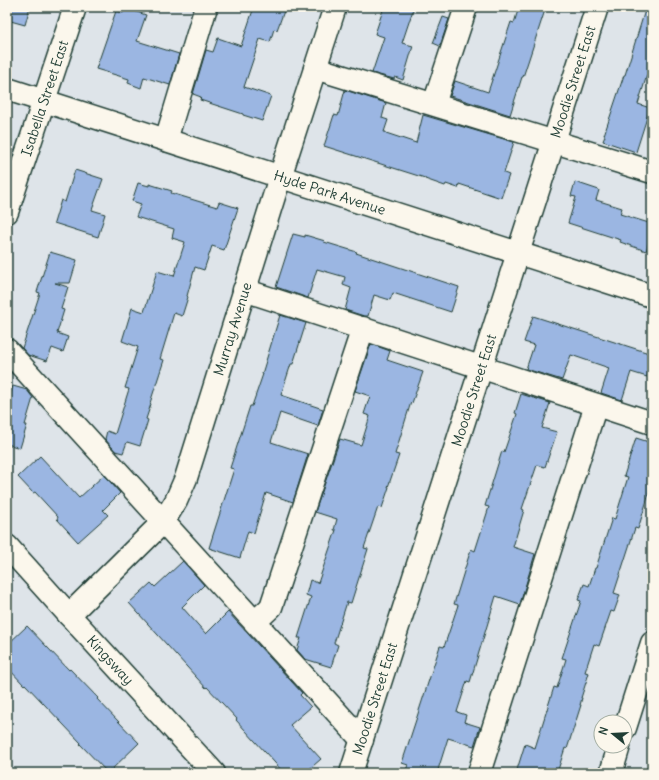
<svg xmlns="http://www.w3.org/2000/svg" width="659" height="780" font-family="Delius,sans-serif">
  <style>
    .building { fill: #9bb6e2; stroke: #1f3d34 }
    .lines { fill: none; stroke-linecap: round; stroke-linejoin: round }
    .minor-casing { stroke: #1f3d34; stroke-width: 25 }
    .major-casing { stroke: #1f3d34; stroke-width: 25 }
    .minor { stroke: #fbf7ec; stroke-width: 22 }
    .major { stroke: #fbf7ec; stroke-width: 22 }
    .labels { text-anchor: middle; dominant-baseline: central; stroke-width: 3; stroke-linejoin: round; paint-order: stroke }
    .street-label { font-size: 14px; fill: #1f3d34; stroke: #fbf7ec }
  </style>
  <rect width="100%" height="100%" fill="#dee4e9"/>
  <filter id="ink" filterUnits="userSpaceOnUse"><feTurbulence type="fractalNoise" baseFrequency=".025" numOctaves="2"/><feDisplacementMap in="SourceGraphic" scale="8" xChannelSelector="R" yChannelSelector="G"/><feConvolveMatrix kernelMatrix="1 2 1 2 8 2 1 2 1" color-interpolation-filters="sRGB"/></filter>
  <g filter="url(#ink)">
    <path class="building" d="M7,7H30L25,25L7,20Z
      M254,7H271L284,11L277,30L274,29L270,42L260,39L244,87L271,96L262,121L243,115V114L200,100L201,97L193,94L206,50L213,52L218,38L241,46Z
      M384,7H414L402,43L413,46L403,80L395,77L394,79L372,73L384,37L375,34Z
      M519,7H546L523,77H522L510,115L450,96L455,81L488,92L511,22L514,23Z
      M646,7H652V77L647,75L638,104L650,108L636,152L603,141L605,136L604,135L624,75H625Z
      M125,8L146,15L137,41L179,54L170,85L144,77L141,88L128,83L129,79L96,69L116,11L123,13Z
      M443,17L449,19L440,46L433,43Z
      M345,90L386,103L382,118L388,120L384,132H386V133L416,143L423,115L514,142L504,173L509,175L501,198L459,184L458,188L446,184L445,186L425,179V178L324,146L334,115L338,116Z
      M75,170L103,179L92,210L105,214L98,237L54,223L61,200L65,202Z
      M575,182L599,190L596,200L622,208L620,214L652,224V232L646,251L620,242L621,240L568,223L576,197L571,196Z
      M138,183L149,186V184L172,191L171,193L217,207L219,202L238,208L224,250L212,246L204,270L195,267L187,296L188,297L182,316L174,313L160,359L164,360L150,403L151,404L146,419L148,420L140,446L127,442L123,453L115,451L105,439L107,431L115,434L129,389L125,388L138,347L122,341L132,308L144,312L157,271L174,276L185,242L172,238L174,229L136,217L141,204L132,201Z
      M293,234L305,237V235L325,241L324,242L357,252L356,253L459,287L451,312L393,293L390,300L374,295L368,316H364L345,310L351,288L343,285L345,277L317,269L308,298L276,287Z
      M50,252L77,260L70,283H55L68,287L61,309L64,310L57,333L68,337L63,352L52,348L47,361L28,355L22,348L40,293L37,292Z
      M280,315L306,323L293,364H291L281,395L323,409L318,426L280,413L271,442L308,454L293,502L266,493L254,533L248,531L240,558L209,548L213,535L234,469L230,468L250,406H252L263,374H262Z
      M533,316L652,354V360L647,377L631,372L622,400L601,393L609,368L571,355L562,380L526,369L534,345L524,342Z
      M371,344L390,351L387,360L423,372L412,403L411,402L395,454L399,455L388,487H389L382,508L378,507L364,548L368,549L351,603L347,602L334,643L338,645L331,667L305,659L297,650L301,638H298L311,597L306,595L310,580L318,583L336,530H334L337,519L315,512L340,439L361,445L370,416L364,414L370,396L355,391Z
      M13,386L27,390L33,398L25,425H27L20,448L7,444V394L10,395Z
      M521,394L550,403L542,428L557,432L545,467L537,465L522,509L524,510L513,547L535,554L520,604L496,596L470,682L467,681L457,712L466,715L464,722L480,727L474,746L448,738L437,773H416L406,770L408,765L402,763L440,646L444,647L458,605L454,604L471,549L475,551L489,507L485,506L502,451L504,452L517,414L515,413Z
      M636,438L652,443V484L638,529L635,528L614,593L620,595L614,612L611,611L599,646L594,644L585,672L589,673L581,698H582L580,705H581L567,749L565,748L557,773H516L525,744L535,748L554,687L557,688L566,659L562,658L581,601L578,600L584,584L589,586L595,568H596L612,518L615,519L628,477L624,476Z
      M40,456L79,498L104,475L120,493L103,510L108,515L78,542L57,519L58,517L35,492L33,493L18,477Z
      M183,561L204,585L182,607L206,634L228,612L302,693L300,695L311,707L290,725L321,759L305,773H284L236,720L237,719L207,687L206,688L129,603L151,583L155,587Z
      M27,626L69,670L70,669L98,698L97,699L139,743L108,773L80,744L81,743L25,684L24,685L7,667V645Z"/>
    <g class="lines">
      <g class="minor-casing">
        <g id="minor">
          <path d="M315,68L652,172"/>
          <path id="s1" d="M7,89L652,296"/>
          <path d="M434,104L466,7"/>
          <path d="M166,140L206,7"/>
          <path id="s2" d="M7,212L75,7"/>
          <path d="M244,290L652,423"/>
          <path d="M7,350L362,740"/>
          <path id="s3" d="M69,615L163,522L176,501L186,478L280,177L335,7"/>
          <path d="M255,622L271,607L363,328"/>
          <path d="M625,728L652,643"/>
          <path id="s4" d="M351,773L597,7"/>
          <path d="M479,773L596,405"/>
          <path d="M611,773L619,746"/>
        </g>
      </g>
      <g class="major-casing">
        <g id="major">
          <path id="s5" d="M7,546L69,615L214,773"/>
        </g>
      </g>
      <use href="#minor" class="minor"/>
      <use href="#major" class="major"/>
    </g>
  </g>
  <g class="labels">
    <g class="street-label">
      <text stroke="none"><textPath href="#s4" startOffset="726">Moodie Street East</textPath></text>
      <text stroke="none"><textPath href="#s2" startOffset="120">Isabella Street East</textPath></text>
      <text stroke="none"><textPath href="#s1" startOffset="339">Hyde Park Avenue</textPath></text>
      <text stroke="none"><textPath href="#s3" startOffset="338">Murray Avenue</textPath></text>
      <text stroke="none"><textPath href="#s4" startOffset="402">Moodie Street East</textPath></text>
      <text stroke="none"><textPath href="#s5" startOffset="154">Kingsway</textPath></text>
      <text stroke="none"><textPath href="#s4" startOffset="78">Moodie Street East</textPath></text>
    </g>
  </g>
  <rect width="659" height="780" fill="none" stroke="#fbf7ec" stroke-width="24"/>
  <rect x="12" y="12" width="635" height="756" fill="none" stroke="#1f3d34" stroke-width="1.5" filter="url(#ink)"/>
  <g transform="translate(613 734) rotate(288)"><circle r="19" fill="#fbf7ec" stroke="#a3ada2"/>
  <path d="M0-3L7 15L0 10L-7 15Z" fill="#1f3d34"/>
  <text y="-6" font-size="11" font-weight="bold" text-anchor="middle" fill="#1f3d34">N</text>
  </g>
</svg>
